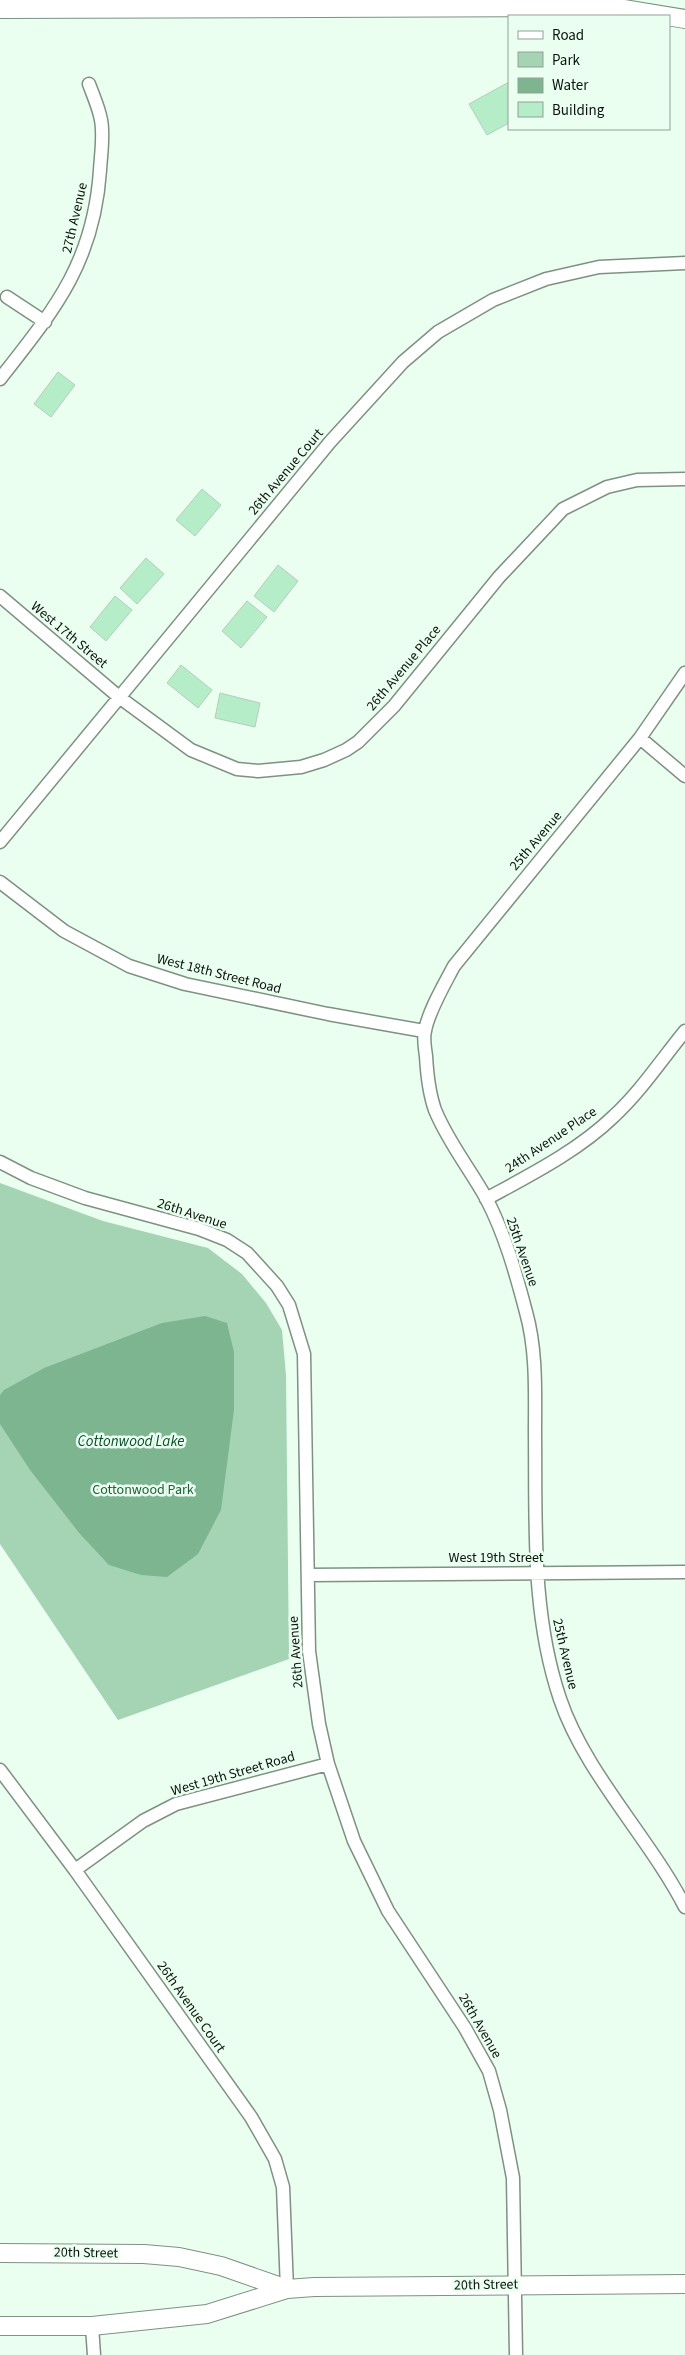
<svg xmlns="http://www.w3.org/2000/svg" width="685" height="2355" font-family="'Source Sans 3',sans-serif">
  <style>
    .green { fill: #a5d4b5 }
    .water { fill: #7db590 }
    .building { fill: #b4edc7; stroke: #b7cbbd }
    .lines { fill: none; stroke-linecap: round; stroke-linejoin: round }
    .street-casing { stroke: #7e9183; stroke-width: 15 }
    .secondary-casing { stroke: #7e9183; stroke-width: 20 }
    .street { stroke: #fff; stroke-width: 12 }
    .secondary { stroke: #fff; stroke-width: 18 }
    .labels { text-anchor: middle; dominant-baseline: central; stroke-width: 5; stroke-linejoin: round; paint-order: stroke }
    .street-label { font-size: 14px; fill: #0c130e; stroke: #eafff0 }
    .park-label { font-size: 14px; fill: #205f3b; stroke: #eafff0 }
    .water-label { font-size: 15px; font-style: italic; fill: #074d2b; stroke: #eafff0 }
  </style>
  <rect width="100%" height="100%" fill="#eafff0"/>
  <path class="green" d="M0,1183L103,1221L208,1248L242,1274L266,1303L282,1330L286,1375L289,1659L118,1720L0,1544Z"/>
  <path class="water" d="M205,1316L227,1323L234,1352V1410L221,1510L198,1554L167,1577L141,1575L109,1565L80,1534L30,1470L0,1424V1395L4,1390L44,1368L162,1323Z"/>
  <path class="building" d="M509,82V123L487,135L469,104Z
    M58,372L75,385L51,417L34,404Z
    M202,489L221,505L195,536L176,520Z
    M146,558L164,574L137,604L120,588Z
    M278,565L298,581L274,612L254,596Z
    M115,596L132,610L106,641L90,627Z
    M247,601L267,617L241,648L222,631Z
    M181,665L212,690L198,708L167,683Z
    M220,693L260,703L255,727L215,718Z"/>
  <g class="lines">
    <g class="street-casing">
      <path id="street" d="M7,297L45,322
        M0,379C55,309 94,262 100,170C101,154 104,135 101,120C99,108 93,95 89,84
        M0,596L119,697L191,750L237,769L258,771L301,767L324,760L346,750L358,742L394,706L499,577L563,509L607,487L637,480L685,479
        M685,673L640,738L454,966C445,983 428,1012 425,1031C423,1038 425,1048 426,1056C427,1074 429,1093 435,1110C448,1142 470,1169 486,1198C505,1234 516,1274 526,1312C537,1351 535,1394 535,1433C536,1523 531,1613 560,1699C585,1773 649,1837 685,1907
        M640,738L685,776
        M0,842L330,442L403,362L438,332L493,300L546,279L599,267L685,263
        M0,882L64,931L129,966L185,984L328,1014L424,1031
        M0,1162L31,1178L85,1198L199,1229L227,1240L247,1253L277,1286L289,1305L304,1354L309,1651L319,1724L328,1764L354,1841L388,1911L465,2028L489,2071L500,2110L513,2178L516,2355
        M486,1199C530,1175 578,1151 614,1116C641,1091 662,1059 685,1031
        M308,1575L685,1572
        M0,1770L75,1870L251,2117L275,2159L283,2187L287,2289
        M75,1870L143,1821L176,1804L328,1764
        M92,2326L94,2355"/>
    </g>
    <g class="secondary-casing">
      <path id="secondary" d="M0,9L612,7L685,19
        M0,2253L144,2254L179,2257L221,2266L287,2289
        M0,2326H92L207,2314L287,2289L314,2287L685,2284"/>
    </g>
    <use href="#street" class="street"/>
    <use href="#secondary" class="secondary"/>
  </g>
  <g class="labels">
    <g class="street-label">
      <text transform="translate(75 218) rotate(-77)">27th Avenue</text>
      <text transform="translate(286 472) rotate(-50)">26th Avenue Court</text>
      <text transform="translate(69 635) rotate(40)">West 17th Street</text>
      <text transform="translate(404 668) rotate(-50)">26th Avenue Place</text>
      <text transform="translate(536 841) rotate(-50)">25th Avenue</text>
      <text transform="translate(219 974) rotate(14)">West 18th Street Road</text>
      <text transform="translate(551 1140) rotate(-34)">24th Avenue Place</text>
      <text transform="translate(192 1214) rotate(18)">26th Avenue</text>
      <text transform="translate(522 1252) rotate(71)">25th Avenue</text>
      <text x="496" y="1558">West 19th Street</text>
      <text transform="translate(296 1652) rotate(-94)">26th Avenue</text>
      <text transform="translate(565 1654) rotate(77)">25th Avenue</text>
      <text transform="translate(233 1774) rotate(-16)">West 19th Street Road</text>
      <text transform="translate(191 2007) rotate(55)">26th Avenue Court</text>
      <text transform="translate(480 2026) rotate(60)">26th Avenue</text>
      <text transform="translate(86 2253) rotate(1)">20th Street</text>
      <text transform="translate(486 2285) rotate(-1)">20th Street</text>
    </g>
    <g class="park-label">
      <text x="143" y="1490">Cottonwood Park</text>
    </g>
    <g class="water-label">
      <text x="131" y="1441">Cottonwood Lake</text>
    </g>
  </g>
  <rect x="508" y="15" width="162" height="115" fill="#eafff0" stroke="#91a196"/>
  <rect x="518" y="31" width="25" height="8" fill="#ffffff" stroke="#91a196"/>
  <text x="552" y="40" font-size="15" fill="#0c130e">Road</text>
  <rect x="518" y="52" width="25" height="15" fill="#a5d4b5" stroke="#91a196"/>
  <text x="552" y="65" font-size="15" fill="#0c130e">Park</text>
  <rect x="518" y="78" width="25" height="15" fill="#7db590" stroke="#91a196"/>
  <text x="552" y="90" font-size="15" fill="#0c130e">Water</text>
  <rect x="518" y="102" width="25" height="15" fill="#b4edc7" stroke="#91a196"/>
  <text x="552" y="115" font-size="15" fill="#0c130e">Building</text>
</svg>
